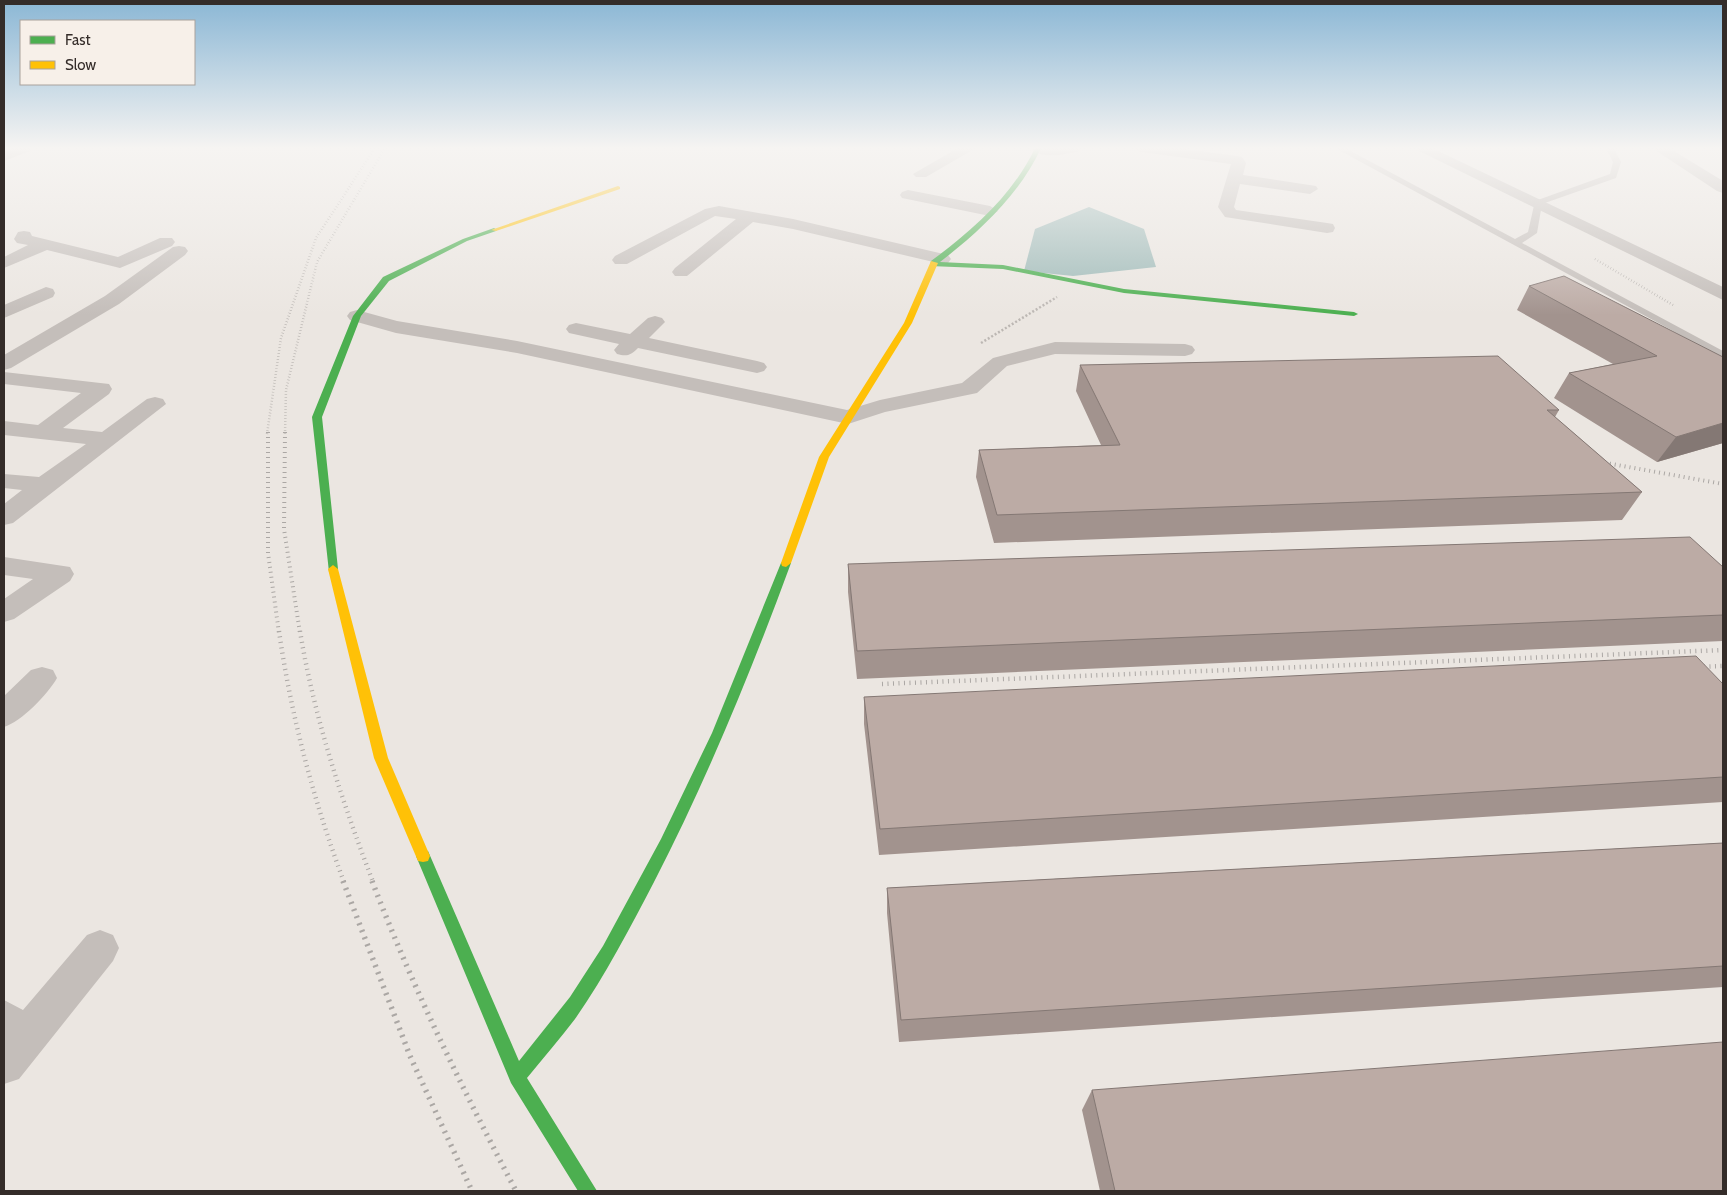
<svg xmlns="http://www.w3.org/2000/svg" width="1727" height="1195" font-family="Cabin,sans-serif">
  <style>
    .water { fill: #a0bbb9 }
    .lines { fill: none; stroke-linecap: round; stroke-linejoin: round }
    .path { stroke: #bcb7b3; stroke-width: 2.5; stroke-dasharray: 2 2; stroke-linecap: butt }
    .lane { fill: #c4beba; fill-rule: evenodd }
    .street { fill: #c4beba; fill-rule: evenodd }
    .fast { fill: #4caf50; fill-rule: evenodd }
    .slow { fill: #ffc107; fill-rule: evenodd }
    .rail-far3 { stroke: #aba7a4; stroke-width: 2.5; stroke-dasharray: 0.5 2.5; stroke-linecap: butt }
    .rail-far2 { stroke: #aba7a4; stroke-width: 4; stroke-dasharray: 1 4; stroke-linecap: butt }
    .rail-far1 { stroke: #aba7a4; stroke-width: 4.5; stroke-dasharray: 1 4.5; stroke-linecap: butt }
    .rail { stroke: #aba7a4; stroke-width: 5.5; stroke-dasharray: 2 5.5; stroke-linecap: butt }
    .wall { fill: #a2938e }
    .shaded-wall { fill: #847874 }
    .building { fill: #bcaba5; stroke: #847874 }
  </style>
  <rect width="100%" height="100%" fill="#ebe6e1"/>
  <path class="water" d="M1089,207L1144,229L1156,267L1073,276L1024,271L1035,229Z"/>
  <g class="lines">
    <path class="path" d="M981,343L1057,297"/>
    <path class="lane" d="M1335,148H1345L1515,239L1528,232L1535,201L1610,174L1613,162L1606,148H1614L1621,162L1616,178L1542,204L1537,233L1522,243L1723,351V358Z"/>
    <path class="street" d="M12,148H32L30,151L4,161V152Z
      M958,148H976L926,177H916L913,174Z
      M1081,148L1079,151C1067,154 1041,160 1032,149Z
      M1134,148H1177L1237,156L1242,157L1246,163L1243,175L1316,186L1318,189L1310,194L1240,184L1234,207L1236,210L1327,223L1333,224L1335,228L1333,232L1327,233L1225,217L1218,207L1231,164L1141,152Z
      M1413,148H1432L1723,287V300Z
      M1652,148H1669L1723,181V193L1717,191Z
      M908,190L990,206L998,211L990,216L902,198L900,195L902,192Z
      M719,206L793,219L948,255L951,259L948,263L942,264L793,229L753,222L687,276H675L672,272L675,268L736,219L715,216L627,264H615L612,260L615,256L705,209Z
      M24,231L30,232L32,236L118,257L160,238H172L175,242L172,246L120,268L47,250L4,268V257L28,245L17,243L14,239L18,232Z
      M179,246L185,247L188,251L185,255L119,304L11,368L4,370V355L105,296L173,247Z
      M46,287L53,289L55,293L53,297L4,318V305Z
      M357,310L397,321L517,341L847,410L880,400L962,383L993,358L1055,342L1185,344L1192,346L1195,350L1192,354L1185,356L1055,354L1007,366L977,393L885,412L848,424L517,353L396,333L350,320L347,316L350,312Z
      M655,316L662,318L665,322L649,338L757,361L764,363L767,367L764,371L757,373L638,348C631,355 627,357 617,354L614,350L619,344L569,333L566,329L569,325L576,323L630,334L648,318Z
      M4,372L109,384L112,389L109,394L63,428L102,432L147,399L155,397L163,399L166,404L13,523L4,525V504L22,490L4,488V474L39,477L86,444L4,435V421L38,425L81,393L4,384Z
      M4,557L70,567L74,574L70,581L14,619L4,622V599L33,579L4,575Z
      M42,667L53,670L57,678C48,694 21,722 4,727V696L31,670Z
      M100,930L113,935L119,948L113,961L19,1079L4,1084V1000L23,1010L87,935Z"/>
    <path class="fast" d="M1035,148H1041C1020,194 979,232 940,262L1003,265L1124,289L1354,312L1358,314L1354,316L1124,293L1003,269L930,266L931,261C972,231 1013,195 1035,148Z
      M494,228L497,230L496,231L467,241L389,281L361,316L322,417L338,569L337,572H329L312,417L353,316L383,277L463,239Z
      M786,559L791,563C751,672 707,779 654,882C630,928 605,976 575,1019C560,1039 543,1058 527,1078L597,1191H578L511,1083L416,856L418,851L423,850L428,851L519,1061L570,997L603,946L661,839L712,733L781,563Z"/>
    <path class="slow" d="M618,186L620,187V189L496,231L491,230Z
      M931,261L938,263L912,323L829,457L791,563L786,567L782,566L781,563L819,457L904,323Z
      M333,565L338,569L388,758L430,856L428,861L423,862L418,861L374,758L328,569Z"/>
    <path class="rail-far3" d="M1595,259L1673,305
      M267,434L281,338L316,238L375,148
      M285,434L286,390L317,262L385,148"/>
    <path class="rail-far2" d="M268,432V553L279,633
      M285,432L284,529L300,633
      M1595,461L1723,484"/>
    <path class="rail-far1" d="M279,631C291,716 314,802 344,882
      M300,631C314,717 342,801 373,882
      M1693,667L1723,666
      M882,684L1723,650"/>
    <path class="rail" d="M343,881L410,1056L472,1191
      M372,881C413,988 463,1090 516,1191"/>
  </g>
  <path class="wall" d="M1529,286L1723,357V443L1657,462L1554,398L1569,373L1613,364L1517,310Z
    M1080,365L1559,410L1555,417L1642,492L1622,520L994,543L976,477L979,450L1101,445L1076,391Z
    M848,564L1723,567V641L857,679L848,592Z
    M1723,684V802L879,855L864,724V697Z
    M1723,843V987L899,1042L887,913V888Z
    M1092,1090L1723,1191H1100L1082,1110Z"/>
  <path class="shaded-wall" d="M1723,423V443L1657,462L1676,437Z"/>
  <path class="building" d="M1564,276L1723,357V423L1676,437L1569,373L1657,356L1529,286Z
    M1498,356L1559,410H1547L1642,492L997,515L979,450L1120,445L1080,365Z
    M1690,537L1723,567V615L857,651L848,564Z
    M1696,656L1723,684V777L880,829L864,697Z
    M1723,843V966L901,1020L887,888Z
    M1723,1042V1191H1115L1092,1090Z"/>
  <linearGradient id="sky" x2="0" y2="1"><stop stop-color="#8bb7d5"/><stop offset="0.47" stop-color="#f6f4f2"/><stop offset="1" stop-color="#f6f4f2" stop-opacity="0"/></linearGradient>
  <rect width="1727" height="315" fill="url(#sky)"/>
  <rect width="1727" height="1195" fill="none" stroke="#342c29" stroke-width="10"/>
  <rect x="20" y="20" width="175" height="65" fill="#f7f0e9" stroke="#a9a29c"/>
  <rect x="30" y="36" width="25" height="8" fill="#4caf50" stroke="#a9a29c"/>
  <text x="65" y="45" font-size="15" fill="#342c29">Fast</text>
  <rect x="30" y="61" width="25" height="8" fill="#ffc107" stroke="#a9a29c"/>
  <text x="65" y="70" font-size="15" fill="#342c29">Slow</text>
</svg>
